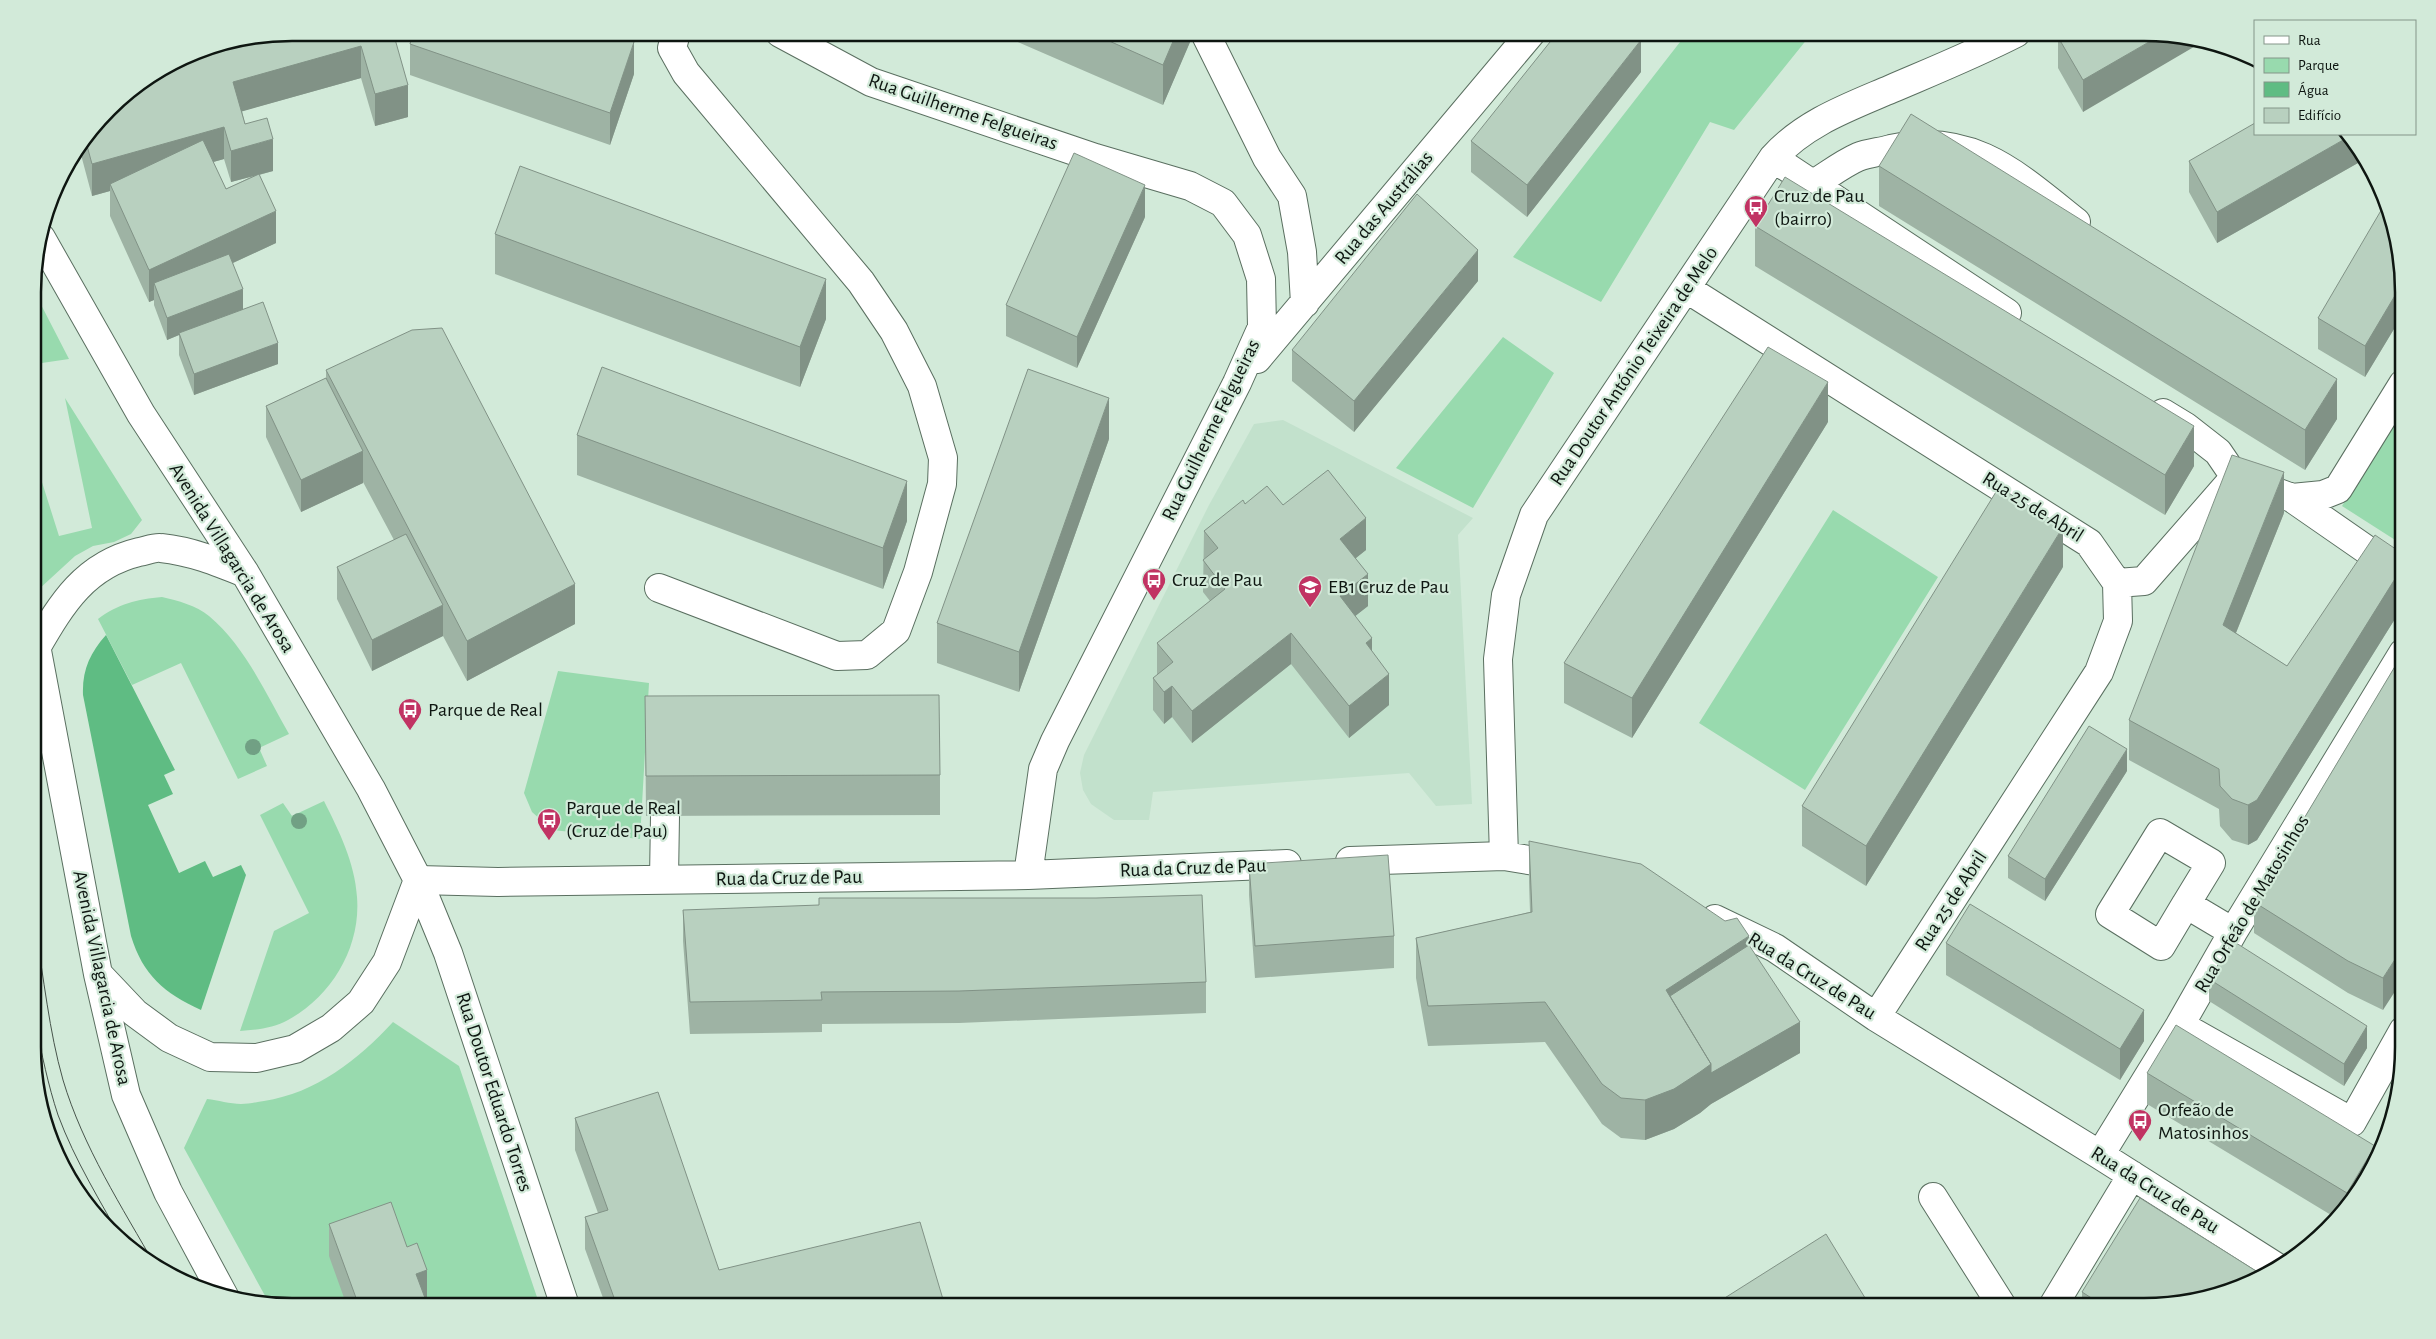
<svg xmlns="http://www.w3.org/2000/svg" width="2436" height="1339" font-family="'Alegreya Sans',sans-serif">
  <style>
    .built { fill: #c2e1cc }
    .green { fill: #98daae }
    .water { fill: #5fbc83 }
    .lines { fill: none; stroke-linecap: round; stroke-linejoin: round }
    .minor-casing { stroke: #5a6f60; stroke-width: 30 }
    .major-casing { stroke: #5a6f60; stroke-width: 30 }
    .minor { stroke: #fff; stroke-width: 28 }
    .major { stroke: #fff; stroke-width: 28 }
    .tram { stroke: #47544b; stroke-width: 1 }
    .tree { fill: #71a084 }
    .wall { fill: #9eb3a4; fill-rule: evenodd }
    .shaded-wall { fill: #819286 }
    .building { fill: #b8d0bf; stroke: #819286 }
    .labels { text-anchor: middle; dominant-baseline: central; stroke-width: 4.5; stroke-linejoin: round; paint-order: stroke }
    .street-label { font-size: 20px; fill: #0e1611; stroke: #d2ead9 }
    .poi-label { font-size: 20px; fill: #0e1611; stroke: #d2ead9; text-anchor: start }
    .rim { fill: none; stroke: #0e1611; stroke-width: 2.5 }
  </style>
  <rect width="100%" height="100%" fill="#d2ead9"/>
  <path class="built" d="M1283,420L1473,518L1458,535L1472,804L1436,806L1409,773L1153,792L1149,820H1114L1091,804L1083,790L1080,773L1084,755L1209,505L1254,424Z"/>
  <path class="green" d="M1687,33H1812L1734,130L1710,122L1601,302L1513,257Z
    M35,293L69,359L35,364Z
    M1503,337L1554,373L1473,508L1396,468Z
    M65,398L142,520L131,534L114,542L93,546L75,556L38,590L35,570V460L59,536L92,528Z
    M2403,409V545L2342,506Z
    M1833,510L1938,577L1805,790L1699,723Z
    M162,597C178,601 196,605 209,616C245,646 266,694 289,734L259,748L267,766L238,779L181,663L132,685L98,619C118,604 137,599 162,597Z
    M558,671L649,683L640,839L552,830L532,812L524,793Z
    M324,801C339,831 355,863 357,897C361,947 332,996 288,1020C274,1028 256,1030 240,1031L274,931L309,913L260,815L283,803L292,816Z
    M393,1022L459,1066L540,1306H292L269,1303L184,1148L207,1099C218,1100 230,1104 241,1104C248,1104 257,1102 264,1101C316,1093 358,1060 393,1022Z"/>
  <path class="water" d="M106,635L175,770L164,775L173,794L148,805L179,873L205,861L213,877L241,865L246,875L201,1010C164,993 143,975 131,936L83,695C82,670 90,653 106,635Z"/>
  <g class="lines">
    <g class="minor-casing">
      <path id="minor" d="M780,33L871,82L1095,158L1190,186L1223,203L1247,235L1261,279L1262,327L1237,383L1055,741L1043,769L1028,875
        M1205,33L1267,158L1292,196L1302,252L1305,303
        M1773,158L2007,313
        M1812,185C1827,176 1842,164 1858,157C1868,153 1881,152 1891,149C1972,131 2017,175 2076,222
        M1687,289L2089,543L2117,583L2118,621L2099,672L1876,1017
        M1257,359L1531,33
        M2163,413L2186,427L2218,452L2235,477L2292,498L2403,575
        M2292,498L2323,495L2338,489L2403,384
        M2117,583L2144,581L2235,477
        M659,588L837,656L867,655L896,631L918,572L942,484L943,458L922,386L894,331L861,282L686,73L672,48L676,33
        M1504,856L1498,659L1506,595L1534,515L1773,158C1804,123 1849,107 1891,89C1933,71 1975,54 2016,33
        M1350,861L1504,856L1566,866
        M664,879L665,816
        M418,880L498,882L1028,875L1287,864
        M2186,904L2161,946L2110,914L2160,833L2211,863L2186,904L2233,932
        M1715,919L1775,948L1876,1017L2100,1155L2278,1268
        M2180,1025L2352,1122L2403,1031
        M2100,1155L2180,1025L2233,932L2403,653
        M1933,1197L2002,1306
        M2053,1306L2132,1175"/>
    </g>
    <g class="major-casing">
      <path id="major" d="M41,238L141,414L245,573L371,789L418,880L448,953L565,1306
        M35,640L98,974L126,1095L168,1192L225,1298
        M36,648C62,603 85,565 139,552C146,551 154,547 161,548C191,551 218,562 245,573
        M99,975L135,1013L169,1038L210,1057L257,1058L295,1049L331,1028L361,1002L387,962L418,880"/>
    </g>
    <use href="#minor" class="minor"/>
    <use href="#major" class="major"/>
    <path class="tram" d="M35,927C44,978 49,1031 63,1080C83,1147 122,1207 156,1267
      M35,1023C42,1054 48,1085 58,1115C75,1161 101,1202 124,1244"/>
  </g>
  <g class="tree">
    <circle cx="253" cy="747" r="8"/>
    <circle cx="299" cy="821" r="8"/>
  </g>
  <path class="wall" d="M393,32L408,117L375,126L361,78L242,111L245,124L273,171L259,175L276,243L233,263L243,310L278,364L194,395L179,355V335L167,340L154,305V300L149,302L110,216V191L92,196L80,151L121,97ZM224,159L231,182L253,176L226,189L213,162Z
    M1006,32H1194L1163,105L1006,37Z
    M2144,32L2083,112L2058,68V37Z
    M410,44L634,74L610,145L410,75Z
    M1641,72L1527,217L1471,172V141Z
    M2360,148L2365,159L2217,243L2189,192V161Z
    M1879,166L2337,419L2305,470L1879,206Z
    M1145,217L1077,368L1006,336V305Z
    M1755,226L2194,466L2165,515L1755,266Z
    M495,234L826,319L800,387L495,274Z
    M2403,275V314L2365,377L2318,349V318Z
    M1478,281L1354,432L1292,381V350Z
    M326,370L575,624L467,681L443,636L372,671L337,599V567L394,540L363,482V483L301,512L266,437V406L326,378Z
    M1828,422L1632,738L1564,703V663Z
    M577,435L907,521L883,589L577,475Z
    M1109,439L1019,692L937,663V623Z
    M1245,504L1283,505L1366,550L1355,558L1368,606L1355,616L1372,652L1389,705L1349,738L1291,664L1192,743L1172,717L1164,724L1153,710V678L1157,675V643L1210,601L1203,592L1204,531Z
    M2284,513L2236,633L2287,666L2403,554V606L2257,840L2248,845L2232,840L2220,826L2219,809L2129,760V720Z
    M2063,567L1866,886L1802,846V806Z
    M2403,653L2383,1010L2348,993L2254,933V902Z
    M645,696L940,775V815L646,816Z
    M2127,771L2045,901L2008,878V856Z
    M1529,841L1749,945L1800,1053L1711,1104L1700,1113L1674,1129L1645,1140L1621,1138L1602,1124L1545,1042L1428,1046L1416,978V938L1530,912L1529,882Z
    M1249,864L1394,936V968L1255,978L1249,895Z
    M683,910L1206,982V1013L959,1023L822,1024V1032L690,1034L683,941Z
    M1946,943L2144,1041L2120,1080L1946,975Z
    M2209,979L2367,1048L2344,1086L2209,1001Z
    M2147,1073L2375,1161L2369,1176L2336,1218L2147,1104Z
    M575,1118L719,1270L945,1306H606L585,1249V1217L598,1213L575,1150Z
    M329,1224L427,1302L428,1306H347L329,1256Z
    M2082,1292L2160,1306H2082Z"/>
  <path class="shaded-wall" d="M1177,32L1194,33L1163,105V65Z
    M2161,35L2204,41L2083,112V80Z
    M1641,40V72L1527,217V185Z
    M634,42V74L610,145V113Z
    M361,46V78L233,114V82Z
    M408,85V117L375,126V94Z
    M224,127V159L113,190L110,184V191L92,196V164Z
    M2350,136L2360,148L2365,159L2217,243V212Z
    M273,139V171L231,182V151Z
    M1145,185V217L1077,368V337Z
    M276,211V243L159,297L154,283V300L149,302V270Z
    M1478,250V281L1354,432V401Z
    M826,279V319L800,387V347Z
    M2403,282V314L2365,377V346Z
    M243,289V311L179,333V335L167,340V318Z
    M278,343V364L194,395V374Z
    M2337,379V419L2305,470V430Z
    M1828,382V422L1632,738V698Z
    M1109,398V439L1019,692V652Z
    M2194,426V466L2165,515V475Z
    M363,451V483L301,512V480Z
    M2284,472V513L2223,665V625Z
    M907,481V521L883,589V548Z
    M1366,518V550L1340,571V539Z
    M2063,527V567L1866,886V846Z
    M2403,566V606L2257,840L2248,845V805Z
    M1368,574V606L1340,628V596Z
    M575,584V624L467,681V641Z
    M443,605V636L372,671V640Z
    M1291,633V664L1192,743V711Z
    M1372,638V669L1366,643Z
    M1389,674V705L1349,738V706Z
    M1172,686V717L1164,724V692Z
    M2127,749V771L2045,901V879Z
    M1749,936V976L1680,1021L1666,990Z
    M2403,947V979L2383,1010V978Z
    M2144,1010V1041L2120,1080V1049Z
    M1800,1022V1053L1711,1104L1700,1113L1674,1129L1645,1140V1100L1711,1064Z
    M2367,1026V1048L2344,1086V1064Z
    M2375,1146V1161L2369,1176L2347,1205V1193Z
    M427,1270V1302L416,1306V1274Z"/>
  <path class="building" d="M293,32H393L408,85L375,94L361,46L233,82L245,124L267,118L273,139L231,151L224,127L92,164L86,142L121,97L193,52Z
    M413,32H606L634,42L610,113L410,44Z
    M1089,32H1177L1163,65Z
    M1558,32H1632L1641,40L1527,185L1471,141Z
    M2065,32H2144L2161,35L2083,80L2058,37Z
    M1911,114L2337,379L2305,430L1879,166Z
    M2255,123V134H2348L2350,136L2217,212L2189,161Z
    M203,140L226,189L259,174L276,211L149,270L110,184Z
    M1074,153L1145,185L1077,337L1006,305Z
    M520,166L826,279L800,347L495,234Z
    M1785,177L2194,426L2165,475L1755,226Z
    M1417,194L1478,250L1354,401L1292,350Z
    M2386,202L2390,209L2403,275V282L2365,346L2318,318Z
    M229,254L243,289L167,318L154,283Z
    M263,302L278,343L194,374L179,333Z
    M442,328L575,584L467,641L326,370L412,330Z
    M1768,347L1828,382L1632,698L1564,663Z
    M602,367L907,481L883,548L577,435Z
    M1028,369L1109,398L1019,652L937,623Z
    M326,378L363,451L301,480L266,406Z
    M2232,455L2284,472L2223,625L2287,666L2375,535L2403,554V566L2257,800L2248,805L2232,799L2220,786L2219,769L2129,720Z
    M1328,470L1366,518L1340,539L1368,574L1340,596L1372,638L1366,643L1389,674L1349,706L1291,633L1192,711L1172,686L1164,692L1153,678L1173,662L1157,643L1225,589L1203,560L1218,548L1204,531L1243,500L1245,504L1267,486L1283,505Z
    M1999,487L2063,527L1866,846L1802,806Z
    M406,534L443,605L372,640L337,567Z
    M2403,653V947L2383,978L2348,961L2254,902Z
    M939,695L940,775L646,776L645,696Z
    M2089,726L2127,749L2045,879L2008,856Z
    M1529,841L1641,864L1725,921L1737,918L1749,936L1666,990L1711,1064L1700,1072L1674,1089L1645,1100L1621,1098L1602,1084L1545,1002L1428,1006L1416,938L1532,912Z
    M1388,855L1394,936L1255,946L1249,864Z
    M1202,895L1206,982L959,991L821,992L822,1000L690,1002L683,910L819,905V898H1096Z
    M1970,904L2144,1010L2120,1049L1946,943Z
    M2233,941L2367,1026L2344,1064L2209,979Z
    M1749,945L1800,1022L1711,1073V1064L1670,996Z
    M2176,1025L2375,1146L2347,1193L2147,1073Z
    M658,1092L719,1270L920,1222L945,1306H617L585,1217L608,1210L575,1118Z
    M2140,1198L2264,1276L2211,1298L2160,1306H2104L2082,1292Z
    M391,1202L407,1247L417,1243L427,1270L416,1274L428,1306H359L329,1224Z
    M1826,1234L1870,1306H1712Z
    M1111,1298L1112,1306H1029Z"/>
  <defs>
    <g id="bus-pin" transform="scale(1.25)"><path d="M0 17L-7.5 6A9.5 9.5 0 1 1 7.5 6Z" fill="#c13363" stroke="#d2ead9"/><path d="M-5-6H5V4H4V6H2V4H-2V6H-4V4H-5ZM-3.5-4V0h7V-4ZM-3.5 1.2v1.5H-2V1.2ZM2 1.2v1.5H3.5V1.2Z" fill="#fff"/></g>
    <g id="school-pin" transform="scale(1.25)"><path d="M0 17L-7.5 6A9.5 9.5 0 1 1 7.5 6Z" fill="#c13363" stroke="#d2ead9"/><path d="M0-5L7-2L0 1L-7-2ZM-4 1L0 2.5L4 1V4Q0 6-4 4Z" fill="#fff"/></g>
  </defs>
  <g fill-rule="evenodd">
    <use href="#bus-pin" x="1756" y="207"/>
    <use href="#bus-pin" x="1154" y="580"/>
    <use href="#school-pin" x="1310" y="587"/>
    <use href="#bus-pin" x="410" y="710"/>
    <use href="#bus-pin" x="549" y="820"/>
    <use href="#bus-pin" x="2140" y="1121"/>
  </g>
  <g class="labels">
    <g class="street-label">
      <text transform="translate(963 112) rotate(19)">Rua Guilherme Felgueiras</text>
      <text transform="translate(1384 208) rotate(-50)">Rua das Austrálias</text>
      <text transform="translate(1634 366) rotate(-56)">Rua Doutor António Teixeira de Melo</text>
      <text transform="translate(1211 430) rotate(-64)">Rua Guilherme Felgueiras</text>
      <text transform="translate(2033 507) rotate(32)">Rua 25 de Abril</text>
      <text transform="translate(232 558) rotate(58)">Avenida Villagarcia de Arosa</text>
      <text transform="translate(1193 868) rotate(-2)">Rua da Cruz de Pau</text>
      <text transform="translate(789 878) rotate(-1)">Rua da Cruz de Pau</text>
      <text transform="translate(1951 901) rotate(-57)">Rua 25 de Abril</text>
      <text transform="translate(2252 904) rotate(-59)">Rua Orfeão de Matosinhos</text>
      <text transform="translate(1812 976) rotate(32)">Rua da Cruz de Pau</text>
      <text transform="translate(102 978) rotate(78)">Avenida Villagarcia de Arosa</text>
      <text transform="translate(494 1092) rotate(72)">Rua Doutor Eduardo Torres</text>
      <text transform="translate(2155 1190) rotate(32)">Rua da Cruz de Pau</text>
    </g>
    <g class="poi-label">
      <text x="1774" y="196">Cruz de Pau<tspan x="1774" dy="23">(bairro)</tspan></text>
      <text x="1172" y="580">Cruz de Pau</text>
      <text x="1328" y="587">EB1 Cruz de Pau</text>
      <text x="428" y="710">Parque de Real</text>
      <text x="566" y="808">Parque de Real<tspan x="566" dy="23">(Cruz de Pau)</tspan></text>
      <text x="2158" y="1110">Orfeão de<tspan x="2158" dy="23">Matosinhos</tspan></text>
    </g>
  </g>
  <path d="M0 0H2436V1339H0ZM292 41H2144A251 251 0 0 1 2395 292V1047A251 251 0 0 1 2144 1298H292A251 251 0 0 1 41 1047V292A251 251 0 0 1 292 41Z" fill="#d2ead9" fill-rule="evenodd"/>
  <path class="rim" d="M292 41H2144A251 251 0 0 1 2395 292V1047A251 251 0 0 1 2144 1298H292A251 251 0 0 1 41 1047V292A251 251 0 0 1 292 41Z"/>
  <rect x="2254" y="20" width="162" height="115" fill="#d2ead9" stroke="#849589"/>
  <rect x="2264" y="36" width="25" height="8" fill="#ffffff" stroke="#849589"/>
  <text x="2298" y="45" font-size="15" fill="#0e1611">Rua</text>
  <rect x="2264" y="58" width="25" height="15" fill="#98daae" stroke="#849589"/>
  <text x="2298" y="70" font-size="15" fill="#0e1611">Parque</text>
  <rect x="2264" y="82" width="25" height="15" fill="#5fbc83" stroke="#849589"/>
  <text x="2298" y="95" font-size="15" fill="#0e1611">Água</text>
  <rect x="2264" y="108" width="25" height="15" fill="#b8d0bf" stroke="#849589"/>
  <text x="2298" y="120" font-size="15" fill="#0e1611">Edifício</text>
</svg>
